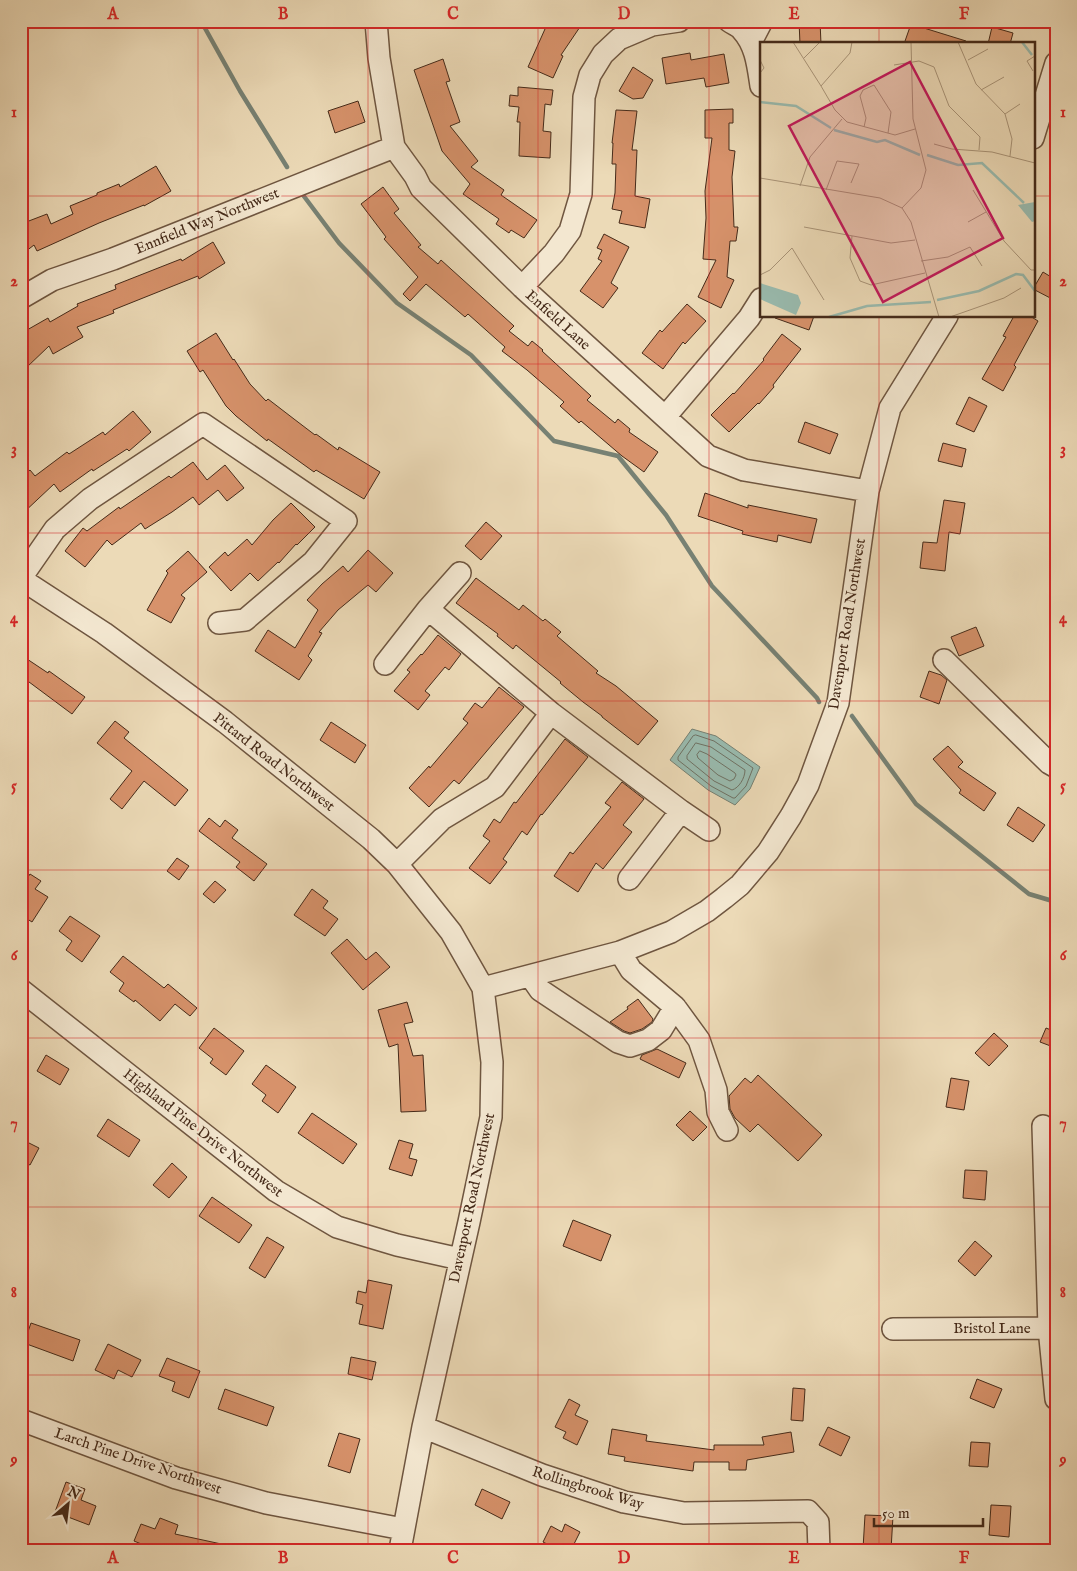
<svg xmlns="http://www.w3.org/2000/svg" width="1077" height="1571" font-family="'IM FELL English',serif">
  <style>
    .water { fill: #99bbaf; stroke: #778173 }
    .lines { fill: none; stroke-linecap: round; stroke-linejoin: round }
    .shore { stroke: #6f7264; stroke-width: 1 }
    .stream { stroke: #778173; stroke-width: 4.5 }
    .building { fill: #d7926b; stroke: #452a19 }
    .minor-casing { stroke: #6f5640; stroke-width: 24 }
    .minor { stroke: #f3e7d0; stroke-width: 21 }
    .grid { fill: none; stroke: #d62828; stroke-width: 1; stroke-opacity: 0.55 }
    .labels { text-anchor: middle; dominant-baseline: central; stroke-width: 4; stroke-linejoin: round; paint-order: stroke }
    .street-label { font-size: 15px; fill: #452a19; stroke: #f3e7d0 }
    .inset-river { fill: none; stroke: #99bbaf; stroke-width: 2.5 }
    .inset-road { fill: none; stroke: #a99478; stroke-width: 1 }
    .view { fill: #c2185b; fill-opacity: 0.15; stroke: #c2185b; stroke-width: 2.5 }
    .inset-edge { fill: none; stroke: #452a19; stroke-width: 2.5 }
    .neatline { fill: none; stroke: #d62828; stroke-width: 2 }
    .grid-label { font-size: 16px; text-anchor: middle; font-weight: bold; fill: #d62828 }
  </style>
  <rect width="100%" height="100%" fill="#ecdab7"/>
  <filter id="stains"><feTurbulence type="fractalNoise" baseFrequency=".004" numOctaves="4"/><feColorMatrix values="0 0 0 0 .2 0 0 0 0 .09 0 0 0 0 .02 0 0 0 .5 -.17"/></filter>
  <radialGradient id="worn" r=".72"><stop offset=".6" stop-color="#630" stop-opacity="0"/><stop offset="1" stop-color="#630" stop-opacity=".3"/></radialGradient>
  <path class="water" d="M692,729L716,736L760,767L750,789L735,805L708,790L670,760Z"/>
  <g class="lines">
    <path class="shore" d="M696,735L714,741L753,768L746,786L735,798H733L711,786L678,760V757L693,736Z
      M696,743L711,747L745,770C745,778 739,788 732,790L714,781L687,759V756Z
      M700,751L707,754L735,773L736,775L734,779L730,781L718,775L698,758L697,755Z"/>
    <path class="stream" d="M201,21L240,91L287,167
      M300,191L339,243L397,303L471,355L554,441L618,456L666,515L712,586L817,698L819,702
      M852,716L916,804L1029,894L1056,902"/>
  </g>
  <path class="building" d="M534,21H584L561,55L563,56L553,78L528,67L545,29Z
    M799,21H820L821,44H800Z
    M911,24L966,41V44H904Z
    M992,27L1013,33L1010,44H988Z
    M690,53L691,60L724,54L729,83L706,87L704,78L666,84L662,58Z
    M443,59L450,81L446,82L460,122L450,126L478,161L471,167L504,190L501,195L537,220L524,238L511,230L509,233L496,224L499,219L463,194L470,184L442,151L414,70Z
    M633,67L653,80L643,98L633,99L619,91Z
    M518,87L553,90L551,105L545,104L543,131L551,132L550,158L519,156L520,122H517L519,107L509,106L510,95L518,96Z
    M358,101L365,122L335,133L328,111Z
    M733,109V123H729V150L735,151L732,177L734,227H738L736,241H730L727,277L734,280L721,308L698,297L716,260L703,259L706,218L705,191L712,138H705V110Z
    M616,110L637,111L632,150H637L635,196L650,199L645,228L619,223L622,211L612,209L615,193L616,164H612L613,143H612Z
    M156,166L171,191L144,206V205L99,223L37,251L34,245L21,255V224L47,214L51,224L73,214L70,206L97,195V193L119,184L120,187Z
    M383,187L399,209L394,213L421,245L418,247L438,264L441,260L514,326L509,331L528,346L532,341L543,350L542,351L591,396L587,400L615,423L618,419L630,429L629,432L658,452L644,472L622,456L581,421L579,423L560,406L564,402L527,370L502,351L505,347L468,314L465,317L426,284L410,301L403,294L418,277L384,239L386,237L361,204Z
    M604,234L629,247L611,283L618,288L603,308L580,291L602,261L598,259L602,250L597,248Z
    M213,242L225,263L199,279L198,276L113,310L114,313L77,327L83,337L53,354L49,346L27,367L21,361V336L27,330L48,318L50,322L78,306L77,304L116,289L115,285L181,259L182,261Z
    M1043,272L1056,280V301L1033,289Z
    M687,304L706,321L685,344L683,342L663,369L642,353L660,330L662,332Z
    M775,316H814L809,330L775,318Z
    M1014,316H1030L1038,321L1014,365L1016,367L1003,391L982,379L1006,337L1003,336Z
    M216,333L233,360L234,359L250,384L266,401L268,399L294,419L315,435L316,434L338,450L339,447L380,472L364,499L316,470L314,472L268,439L267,441L236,416L226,406L203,370L200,372L187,351Z
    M782,334L801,349L773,385L774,387L759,404L758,403L729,432L711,415L733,393L734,394L764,360L763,359Z
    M969,397L987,406L974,432L956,424Z
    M133,411L151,432L129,451L127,449L93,471L92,469L60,492L54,484L21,515V478L30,470L35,476L67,452L69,454L103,432L105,435Z
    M805,422L838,434L830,454L798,442Z
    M943,443L966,449L962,467L938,461Z
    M193,462L207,480L225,465L244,488L227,501L218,490L199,505L193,497L172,512L145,529L141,523L112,545L107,540L85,567L65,551L83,528L87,531L119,507L120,509L169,476L171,478Z
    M705,493L748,508V505L817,519L811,543L778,535L777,542L742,534L743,531L698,516Z
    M944,500L965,503L960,534L949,532L945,571L920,568L923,542L937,543Z
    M291,503L315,527L297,545L296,544L279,563L278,562L258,581L250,573L231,591L209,567L225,552L228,556L247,539L252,545L273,520Z
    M486,522L502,536L481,560L465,546Z
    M368,550L393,573L376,592L368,585L338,610L319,632L322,633L308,656L312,660L299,680L255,651L268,630L295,648L318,610L307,600L322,584L343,566L348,572Z
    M188,551L207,572L181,595L185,598L171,623L147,610L168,573L166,571Z
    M476,578L519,610L523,605L543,621L545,619L561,632L557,636L598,671L596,673L616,686L658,721L638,745L602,717V716L583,702L560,683L561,682L516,645L513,649L497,636L498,634L456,603Z
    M976,627L984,646L959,656L951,637Z
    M438,635L461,654L449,670L445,667L425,691L430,695L418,710L394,691L410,672L407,670L421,654L422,655Z
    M21,655L48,673L49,671L85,697L72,714L21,676Z
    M929,671L941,675L947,680L939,704L920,697Z
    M499,687L524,707L459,784L454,780L429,807L409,788L429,766L430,768L468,723L463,719L475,703L482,708Z
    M115,721L129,732L124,738L188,790L175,806L144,781L122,809L110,799L132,771L97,743Z
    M331,722L366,745L355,763L320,740Z
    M565,739L588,757L542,815L541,814L527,835L522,831L503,859L507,862L490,884L469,868L490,841L483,836L494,819L500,823L514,802L516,803Z
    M948,746L963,762L958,767L996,793L984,811L959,793L961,790L933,759Z
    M622,782L644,799L623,825L632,832L603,869L596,863L578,892L554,876L570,852L573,854L611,807L605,803Z
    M1018,807L1045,825L1033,842L1007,825Z
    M209,818L220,827L225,820L238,830L232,838L267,864L254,881L236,867L240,862L199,831Z
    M177,858L189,866L179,880L167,871Z
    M30,874L41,881L35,889L48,897L32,922L21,915V876L26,880Z
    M215,881L226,890L214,903L203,894Z
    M312,889L328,901L323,908L338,919L325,936L294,915Z
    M70,916L100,936L82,962L66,950L72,941L59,931Z
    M347,939L366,960L376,952L390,967L363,990L331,953Z
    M123,956L164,988L168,984L197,1008L190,1016L175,1004L160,1021L135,1000L134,1002L119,991L124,983L110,972Z
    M638,999L653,1019L652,1022L642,1029L630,1033L624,1031L610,1022L628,1009L627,1007Z
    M407,1002L413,1022L404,1024L413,1056L423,1055L426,1111L401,1112L398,1044L389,1047L378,1010Z
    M214,1028L244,1051L226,1075L210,1063L213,1059L199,1048Z
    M1046,1028L1056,1032V1048L1040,1042Z
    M994,1033L1008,1046L989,1066L975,1053Z
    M657,1049L686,1063L679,1078L640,1059L642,1055Z
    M46,1055L69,1069L60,1085L37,1071Z
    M266,1065L296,1087L278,1113L262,1101L266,1095L252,1084Z
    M758,1075L822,1135L798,1161L758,1124L750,1132L735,1118L730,1109L729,1096L745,1078L751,1083Z
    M951,1078L969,1081L964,1110L946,1107Z
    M690,1111L707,1127L693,1141L676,1125Z
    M312,1113L357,1144L343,1164L298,1133Z
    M108,1119L140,1140L129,1157L97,1136Z
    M21,1139L39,1148L30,1165L21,1161Z
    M399,1140L413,1144L409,1158L417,1160L412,1176L389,1169Z
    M172,1163L187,1177L169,1198L153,1185Z
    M965,1170L987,1171L985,1200L963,1198Z
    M212,1197L252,1225L239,1243L199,1216Z
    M573,1220L611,1235L601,1261L563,1246Z
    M267,1237L284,1247L265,1278L249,1268Z
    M975,1241L992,1256L975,1276L958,1261Z
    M368,1280L392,1285L383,1329L359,1324L363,1305L356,1303L358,1291L366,1293Z
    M31,1323L80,1340L73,1361L24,1343Z
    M108,1344L141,1360L132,1377L118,1370L114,1379L95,1370Z
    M351,1357L376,1362L372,1380L348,1374Z
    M167,1358L200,1371L189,1398L172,1391L175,1382L159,1376Z
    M977,1379L1002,1389L994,1408L970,1398Z
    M793,1388L805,1389L803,1421L791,1420Z
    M225,1389L274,1407L267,1426L218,1409Z
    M569,1399L580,1405L575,1415L588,1421L577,1445L563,1438L566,1432L555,1427Z
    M828,1427L850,1437L841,1456L819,1445Z
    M612,1429L647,1435L646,1441L714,1450V1445H764L762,1437L791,1432L794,1452L747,1460L746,1470H729V1462H694L693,1471L624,1461L625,1457L608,1454Z
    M339,1433L360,1439L350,1473L328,1466Z
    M971,1442L990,1443L988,1467L969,1466Z
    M66,1482L85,1489L81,1500L96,1506L89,1525L55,1512Z
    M482,1489L510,1502L502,1519L475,1505Z
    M991,1505L1011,1506L1009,1537L989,1535Z
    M865,1515L893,1516L891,1550L863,1549Z
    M160,1518L178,1525L175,1534L226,1545V1550H156L134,1541L141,1524L155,1529Z
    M565,1524L580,1532L571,1550H559L543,1542L551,1526L562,1532Z"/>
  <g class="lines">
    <g class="minor-casing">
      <path id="minor" d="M376,21L379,58L394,147L415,176L421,188L522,287L708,456L744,470L868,491
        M729,21C733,24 739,26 742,30C756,45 758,66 761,86
        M751,42L762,21
        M1033,138L1056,63
        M522,287L554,253L570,231L581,194L584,97L590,75L603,54L619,39L652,25L679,21
        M21,298L52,280L113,259L394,147
        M665,417L749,318L761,299
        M21,578L55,529L90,499L203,424L346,521L313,562L245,620L219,623
        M21,579L104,633L225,722L371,839L397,864L451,932L483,988
        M428,609L551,713
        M944,660L1049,763L1056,767
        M385,664L428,609L460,573
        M681,811L709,830
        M397,864L442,819L495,787L551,713L681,811L629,879
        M531,977L540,990L618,1042L630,1046L648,1040L661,1030L675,1007L631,970L620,952
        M21,990L276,1191L337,1227L397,1245L460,1259
        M675,1007L699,1040L716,1090L718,1112L727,1130
        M1043,1126L1049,1328L1056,1399
        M893,1329L1049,1328
        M21,1420L176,1478L266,1503L403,1529
        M423,1427L542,1475L624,1502L684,1513L808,1511L818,1522L819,1550
        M400,1550L423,1427L469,1222L491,1117L492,1062L483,988L620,952L671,932L707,911L724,898L740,885L768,852L791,816L808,785L838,703L868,491L890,408L947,316"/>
    </g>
    <use href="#minor" class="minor"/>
  </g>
  <path class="grid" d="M198,21V1550M368,21V1550M538,21V1550M709,21V1550M879,21V44M21,196H761M1033,196H1056M879,316V1550M21,364H1056M21,533H1056M21,701H1056M21,870H1056M21,1038H1056M21,1207H1056M21,1375H1056"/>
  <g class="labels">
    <g class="street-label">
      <text transform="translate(207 221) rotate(-22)">Ennfield Way Northwest</text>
      <text transform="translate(558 320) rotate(42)">Enfield Lane</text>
      <text transform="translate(847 624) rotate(-81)">Davenport Road Northwest</text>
      <text transform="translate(274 762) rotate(38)">Pittard Road Northwest</text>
      <text transform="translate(203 1133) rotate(38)">Highland Pine Drive Northwest</text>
      <text transform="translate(472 1198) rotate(-78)">Davenport Road Northwest</text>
      <text x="992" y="1328">Bristol Lane</text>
      <text transform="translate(138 1461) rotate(19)">Larch Pine Drive Northwest</text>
      <text transform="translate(588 1488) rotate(17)">Rollingbrook Way</text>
    </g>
  </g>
  <g transform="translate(760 42)">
    <rect width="275" height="275" fill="#ecdab7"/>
    <path d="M275,160V179L272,180L258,163ZM0,241L38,253L41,261L36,273L0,257Z" fill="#99bbaf"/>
    <path class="inset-river" d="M262,0L272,13M0,60L36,64L71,86M74,88L117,100L125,98L160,113M167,113L198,123L222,121L264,161M177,258L219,249L256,232L263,233L275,249M69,275L107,264L171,260"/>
    <path class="inset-road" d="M33,0L61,44L90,11L92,0M151,0L153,77L166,128L161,146L142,166L151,180L179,275M198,0L216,42L245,72L252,97L250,114M43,17L60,0M0,18L4,26L0,31M208,18L228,7M134,23L159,19L174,25L189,64L220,95L219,108M273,29L267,19L275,14M61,44L75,68L87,80L135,93L155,87M221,48L244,35M245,72L260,62M104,85L106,76L100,54L103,48L114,43L131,70L128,91M174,102L192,107L232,110L275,121M0,136L120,156L142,166M40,144L50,115L82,77M66,148L77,119L99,122L91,141M213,148L244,199L271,228H275M208,180L226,170M44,185L131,201L155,198M92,194L90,216L100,239L111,243L165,231M161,219L188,215L210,205L222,224M0,233L10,228L32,206L64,258M190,275L244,256L261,246"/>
    <path class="view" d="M150,20L243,196L123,260L29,84Z"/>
    <rect width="275" height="275" class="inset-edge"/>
  </g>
  <rect width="1077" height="1571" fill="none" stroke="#ecdab7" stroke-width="55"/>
  <g transform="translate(68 1504) rotate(28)" stroke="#f3e7d0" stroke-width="4" paint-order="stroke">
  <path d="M0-4L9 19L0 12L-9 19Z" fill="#452a19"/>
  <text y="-8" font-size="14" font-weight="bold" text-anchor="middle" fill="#452a19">N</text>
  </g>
  <path d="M874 1518v8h109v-8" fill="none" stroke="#452a19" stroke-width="2.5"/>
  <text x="882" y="1518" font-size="15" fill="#452a19" stroke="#f3e7d0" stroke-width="4" paint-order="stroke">50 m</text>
  <rect x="28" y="28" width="1022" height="1516" class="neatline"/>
  <g class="grid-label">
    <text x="113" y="19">A</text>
    <text x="283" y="19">B</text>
    <text x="453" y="19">C</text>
    <text x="624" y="19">D</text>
    <text x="794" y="19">E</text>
    <text x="964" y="19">F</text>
    <text x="14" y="117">1</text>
    <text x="1063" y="117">1</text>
    <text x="14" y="286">2</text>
    <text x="1063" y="286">2</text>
    <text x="14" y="454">3</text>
    <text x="1063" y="454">3</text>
    <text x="14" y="623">4</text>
    <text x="1063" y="623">4</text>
    <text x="14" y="791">5</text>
    <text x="1063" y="791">5</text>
    <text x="14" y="960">6</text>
    <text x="1063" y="960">6</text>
    <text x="14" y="1128">7</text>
    <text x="1063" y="1128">7</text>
    <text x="14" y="1297">8</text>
    <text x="1063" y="1297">8</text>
    <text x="14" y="1465">9</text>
    <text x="1063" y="1465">9</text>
    <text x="113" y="1563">A</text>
    <text x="283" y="1563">B</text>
    <text x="453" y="1563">C</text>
    <text x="624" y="1563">D</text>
    <text x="794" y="1563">E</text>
    <text x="964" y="1563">F</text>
  </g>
  <rect width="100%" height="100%" filter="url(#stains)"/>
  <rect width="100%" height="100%" fill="url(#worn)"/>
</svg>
